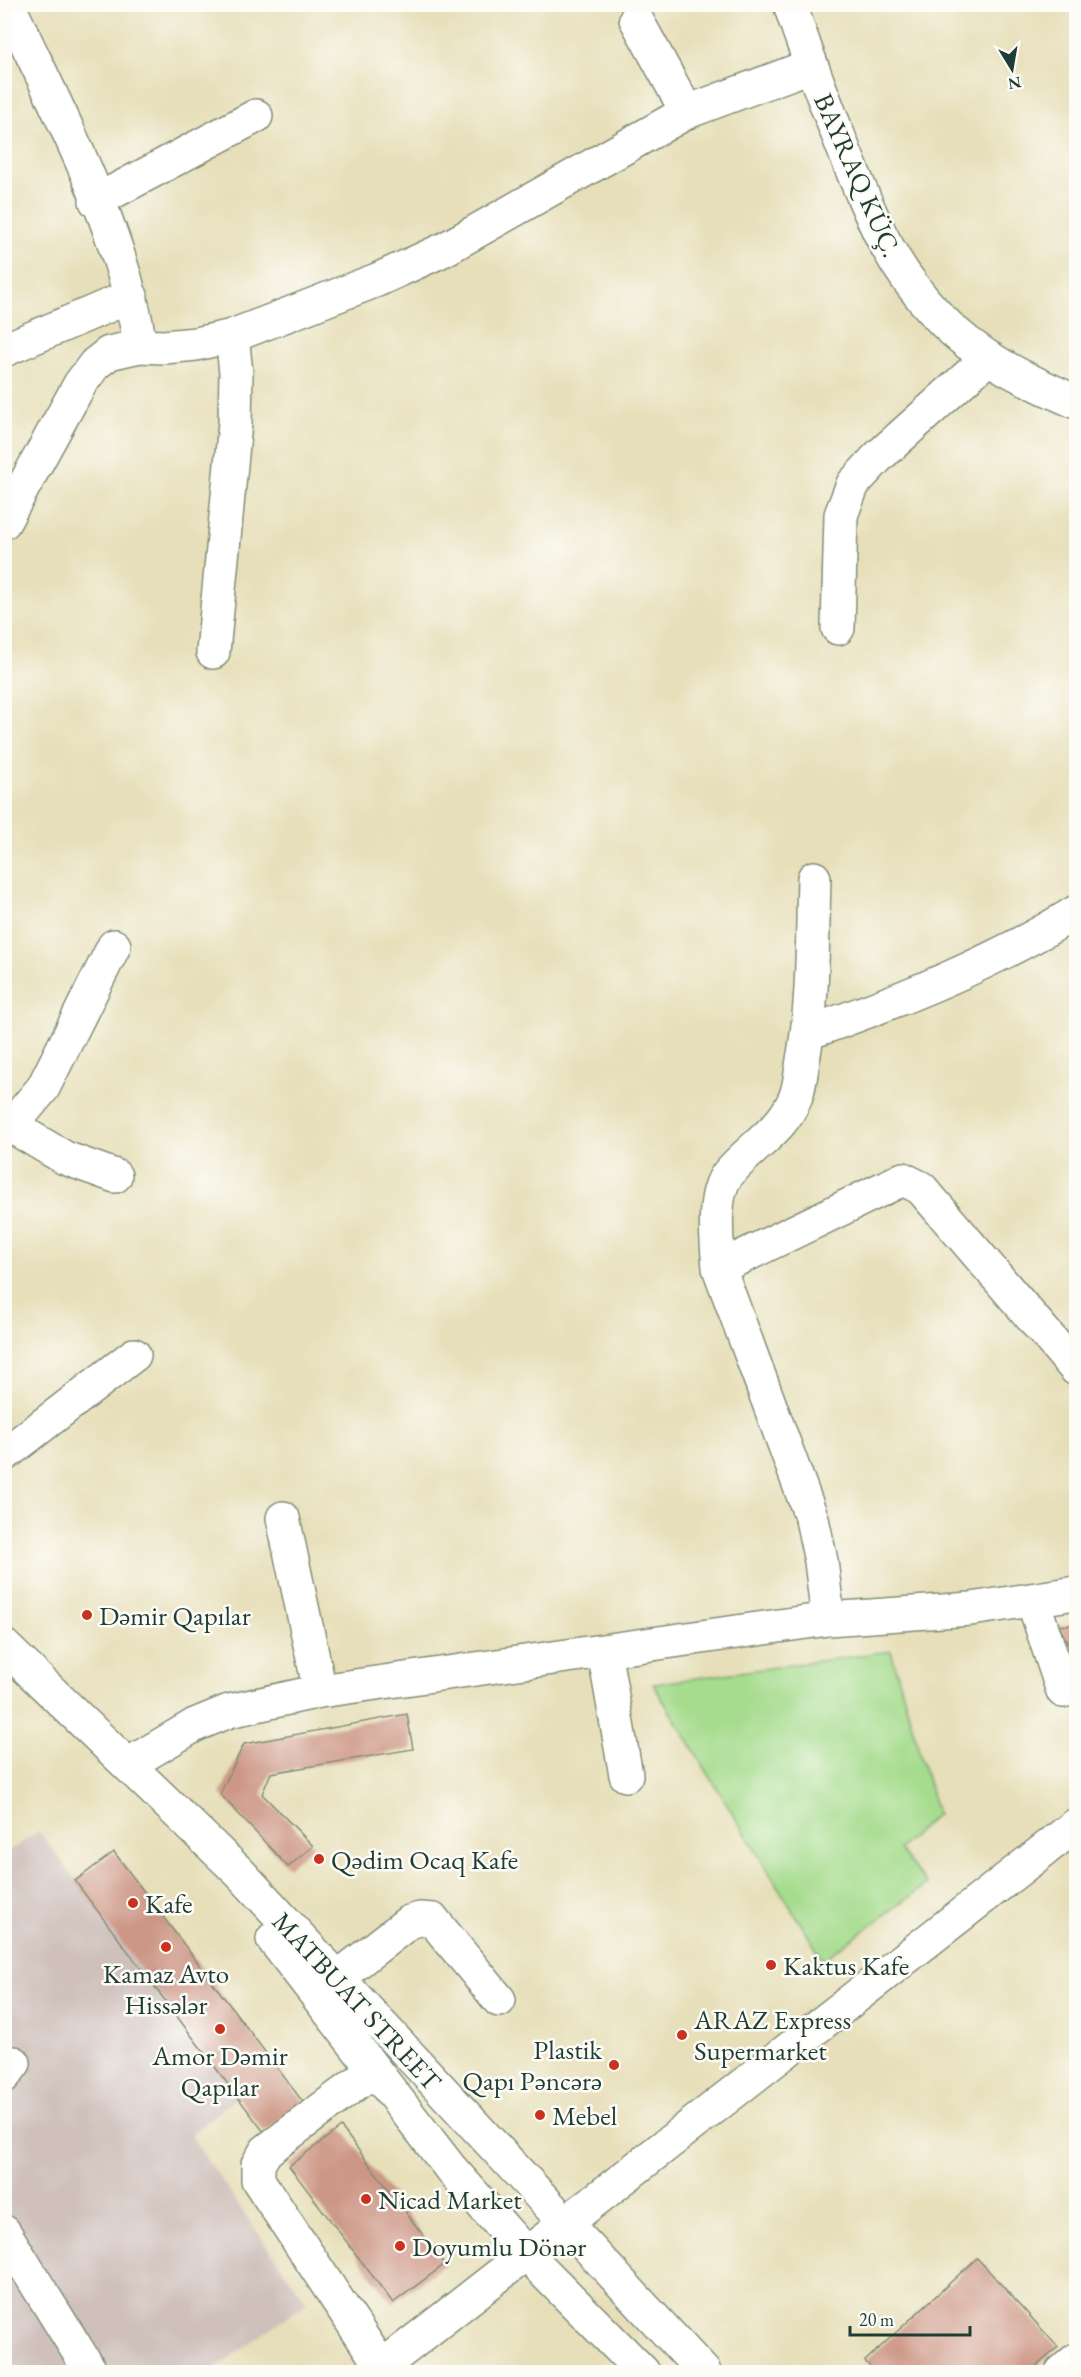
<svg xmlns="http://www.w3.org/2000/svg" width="1081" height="2377" font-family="'EB Garamond',serif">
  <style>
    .industrial { fill: #cfc0bb }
    .green { fill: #a5dc8d; stroke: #628c60; stroke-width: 1.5 }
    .building { fill: #cd9786 }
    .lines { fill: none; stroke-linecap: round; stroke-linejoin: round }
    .minor-casing { stroke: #838e76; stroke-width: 36 }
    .major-casing { stroke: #838e76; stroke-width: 36 }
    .minor { stroke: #fff; stroke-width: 33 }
    .major { stroke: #fff; stroke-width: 33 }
    .poi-dot { fill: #c8321e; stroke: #fdfcf7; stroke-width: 2 }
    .labels { text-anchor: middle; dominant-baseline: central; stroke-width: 5; stroke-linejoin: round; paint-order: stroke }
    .street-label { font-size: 27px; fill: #1f3d34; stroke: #fdfcf7 }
    .poi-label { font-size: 27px; fill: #1f3d34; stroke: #fdfcf7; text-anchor: start }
  </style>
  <rect width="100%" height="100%" fill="#fdfcf7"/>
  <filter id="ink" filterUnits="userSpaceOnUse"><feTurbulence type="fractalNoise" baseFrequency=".0167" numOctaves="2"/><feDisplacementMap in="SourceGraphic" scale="12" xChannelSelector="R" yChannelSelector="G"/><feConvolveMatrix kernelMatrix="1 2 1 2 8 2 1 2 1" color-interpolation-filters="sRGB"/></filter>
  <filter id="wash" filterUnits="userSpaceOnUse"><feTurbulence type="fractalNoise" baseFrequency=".008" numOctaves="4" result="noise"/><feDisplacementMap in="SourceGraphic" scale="24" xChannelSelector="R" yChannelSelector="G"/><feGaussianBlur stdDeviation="1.35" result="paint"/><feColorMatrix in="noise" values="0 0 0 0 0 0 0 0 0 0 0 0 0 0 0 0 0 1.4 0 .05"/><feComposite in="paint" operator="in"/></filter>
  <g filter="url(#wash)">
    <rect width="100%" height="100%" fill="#e7dfb9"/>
    <path class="industrial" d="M39,1831L238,2096L190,2135L307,2303L209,2372H9L5,2366L4,1854Z"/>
    <path class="green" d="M891,1651L937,1814L899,1849L927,1884L823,1960L653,1684Z"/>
    <g id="blocks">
      <path class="building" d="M1076,1624V1659L1059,1626Z
        M407,1714L413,1749L271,1773L262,1794L313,1846L288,1867L220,1794L244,1744Z
        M114,1852L303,2102L264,2132L75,1881Z
        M341,2127L445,2264L393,2303L289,2166Z
        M977,2258L1058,2347L1030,2372H875L865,2361Z"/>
    </g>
  </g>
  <g filter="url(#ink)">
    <use href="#blocks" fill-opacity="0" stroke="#838e76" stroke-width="1.5"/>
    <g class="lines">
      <g class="minor-casing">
        <path id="minor" d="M8,4C57,109 124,232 140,346
          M790,4C806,54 825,102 844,150C870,214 889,265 938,316C976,357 1026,380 1076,402
          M636,19L687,112
          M96,201L256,116
          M4,350L131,296
          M4,522L80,384L95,364L109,353L140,346L164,347L196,344L232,336L377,280L445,249L687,112L810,66
          M838,628L841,515L853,484L878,457L988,358
          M213,652L235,423L236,373L232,336
          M814,878C812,938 814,1000 803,1060C801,1072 800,1085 796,1096C783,1131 750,1147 728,1174C711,1195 717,1243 719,1268L812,1519L821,1561L828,1619
          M808,1033C901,1000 992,964 1076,912
          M11,1126L65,1158L115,1176
          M4,1129L11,1126L43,1088L114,946
          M719,1268L903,1179L921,1188L1076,1369
          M4,1455L134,1355
          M283,1518L320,1691
          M1033,1601L1063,1691
          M604,1651L626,1775
          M129,1764L195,1725L229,1711L320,1691L828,1619L971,1609L1076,1593
          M336,1979L409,1922L420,1919L433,1920L499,2000
          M374,2070L266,2151L258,2164V2180L382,2367
          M4,2076L14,2063
          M4,2232L91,2372
          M1062,2372L1076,2360"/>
      </g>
      <g class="major-casing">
        <path id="major" d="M4,1646L240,1873L704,2372
          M273,1939L451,2169L527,2255L643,2372
          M375,2372L1076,1825"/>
      </g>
      <use href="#minor" class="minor"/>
      <use href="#major" class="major"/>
    </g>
  </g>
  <g class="poi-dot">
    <circle cx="87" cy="1615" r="6"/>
    <circle cx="319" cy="1859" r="6"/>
    <circle cx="133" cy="1903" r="6"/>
    <circle cx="166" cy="1947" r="6"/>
    <circle cx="771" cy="1965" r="6"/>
    <circle cx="220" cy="2029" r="6"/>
    <circle cx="682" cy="2035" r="6"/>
    <circle cx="614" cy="2065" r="6"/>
    <circle cx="540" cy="2115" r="6"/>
    <circle cx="366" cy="2199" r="6"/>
    <circle cx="400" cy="2246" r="6"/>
  </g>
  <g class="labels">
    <g class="street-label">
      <text transform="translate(858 175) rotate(66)">BAYRAQ KÜÇ.</text>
      <text transform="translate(357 2001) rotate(47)">MATBUAT STREET</text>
    </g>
    <g class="poi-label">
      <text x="99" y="1615">Dəmir Qapılar</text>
      <text x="331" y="1859">Qədim Ocaq Kafe</text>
      <text x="145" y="1903">Kafe</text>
      <text x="783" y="1965">Kaktus Kafe</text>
      <text x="166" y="1973" text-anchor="middle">Kamaz Avto<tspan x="166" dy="31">Hissələr</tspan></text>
      <text x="694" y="2019">ARAZ Express<tspan x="694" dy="31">Supermarket</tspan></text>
      <text x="602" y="2049" text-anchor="end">Plastik<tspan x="602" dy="31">Qapı Pəncərə</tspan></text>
      <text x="220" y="2055" text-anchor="middle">Amor Dəmir<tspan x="220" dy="31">Qapılar</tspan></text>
      <text x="552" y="2115">Mebel</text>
      <text x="378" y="2199">Nicad Market</text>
      <text x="412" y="2246">Doyumlu Dönər</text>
    </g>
  </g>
  <rect width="1081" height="2377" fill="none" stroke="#fdfcf7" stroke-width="24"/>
  <g transform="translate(1012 69) rotate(169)" stroke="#fdfcf7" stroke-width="4.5" paint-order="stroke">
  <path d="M0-4.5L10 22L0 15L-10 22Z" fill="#1f3d34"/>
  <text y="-9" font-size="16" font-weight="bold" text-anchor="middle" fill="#1f3d34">N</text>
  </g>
  <path d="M850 2326v9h120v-9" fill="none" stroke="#1f3d34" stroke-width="3"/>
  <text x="859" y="2326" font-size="18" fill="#1f3d34" stroke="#fdfcf7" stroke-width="4.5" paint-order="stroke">20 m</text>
</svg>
